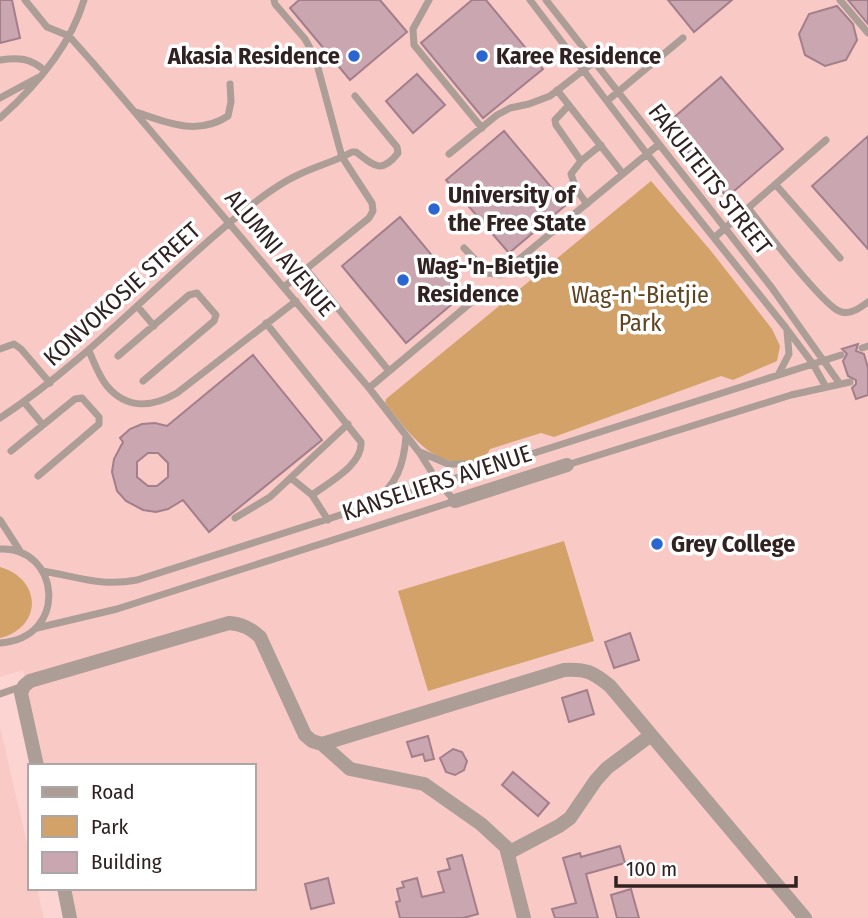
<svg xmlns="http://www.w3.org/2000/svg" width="868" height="918" font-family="'Fira Sans Condensed',sans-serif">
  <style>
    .built { fill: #f9c9c6 }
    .green { fill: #d2a269 }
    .building { fill: #caa6b1; stroke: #a27f8a; stroke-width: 2; fill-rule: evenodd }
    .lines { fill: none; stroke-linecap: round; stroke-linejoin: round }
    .service { stroke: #ac9d96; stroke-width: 7 }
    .minor { stroke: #ac9d96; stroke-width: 14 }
    .poi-dot { fill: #2b65d2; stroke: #fff; stroke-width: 2.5 }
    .labels { text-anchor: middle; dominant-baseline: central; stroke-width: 7; stroke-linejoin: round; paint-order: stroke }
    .poi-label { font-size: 24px; font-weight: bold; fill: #302221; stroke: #fff; text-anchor: start }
    .street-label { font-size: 24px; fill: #302221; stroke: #fff }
    .park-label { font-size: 24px; fill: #5f4421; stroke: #fff }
  </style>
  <rect width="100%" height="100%" fill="#fcd5d2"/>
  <path class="built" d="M0,0H868V918H72L66,888H254V766H42L23,670L0,677Z
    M0,727L30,856V888H37L44,918H0Z"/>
  <path class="green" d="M651,181L711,251L772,329L780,346L777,361L733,380L721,376L554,437L541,433L490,449C485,459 478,460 467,461C430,467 406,428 385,403L386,399Z
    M564,541L594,641L428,691L398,591Z
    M0,567C42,579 43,627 0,638Z"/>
  <path class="building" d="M0,0H12L20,38L0,43Z
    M299,0H380L407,32L350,80L290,8Z
    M472,0H486L543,69L483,118L421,43Z
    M668,0H732L694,32Z
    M848,0H868V24Z
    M837,6L853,24L857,40L846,60L825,66L805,55L799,34L809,14Z
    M417,74L445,105L413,133L386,101Z
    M721,77L783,149L727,197L665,125Z
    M504,131L566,205L509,253L446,180Z
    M868,136V249L812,186Z
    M400,217L464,294L406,343L342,266Z
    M858,344L856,351L864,354L868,368V395L856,399L852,388L856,384V380L848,376L843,361L847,354L842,349Z
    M253,355L322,440L209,532L183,500L168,509L156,512L143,510L126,501L117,491L112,472L114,459L123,442L120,438L130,429L142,424L155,423L167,426ZM148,453H158L168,463V477L157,486H148L137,477V462Z
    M630,633L639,660L614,668L605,642Z
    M587,690L594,714L569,722L562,698Z
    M428,736L434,759L425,761L423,754L412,757L407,742Z
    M453,749L462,752L467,761L464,770L455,775L446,772L440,758Z
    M513,772L549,803L538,816L502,785Z
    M620,846L625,863L586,874L598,918H555L552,909L576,903L563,858L580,853L581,857Z
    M462,855L478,914L463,918H400L396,902L400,901L397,889L404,887L402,882L417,878L422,897L444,892L438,872L450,869L447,859Z
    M328,878L334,903L311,909L305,884Z
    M631,889L639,918H617L611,895Z"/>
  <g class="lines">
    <path class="service" d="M25,0L47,27L69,36L93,63L369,388L419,452L438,482L455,501L117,609L37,628
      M274,0L275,4L305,39L315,57L342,157L372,203L373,211L369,218L284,287
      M429,0L413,29L414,45L482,128
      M530,0L647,154L786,328L813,364L826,387
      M546,0L772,288L840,384
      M840,0L868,33
      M0,60C18,57 31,58 45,71
      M557,90L623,174
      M0,98L37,78
      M607,101L683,38
      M569,105L555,120L556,125L581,161
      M136,112C167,123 198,136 228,116L231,102L230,84
      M0,118C36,86 70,47 84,0
      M449,154L497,115L510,108L529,104L550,96L594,62
      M776,185L840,258
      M587,204L576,189L571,174L581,161L601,145
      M749,209C763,227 822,304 839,311C849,316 860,308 868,302
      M715,237L826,140
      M464,248L488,273L500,275L658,145
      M306,269L389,371
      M138,307L154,326
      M266,323L361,442C363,465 328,483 312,495
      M862,348L868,346
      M0,349L14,344L21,349L50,383
      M89,351C94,362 99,377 107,386C127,410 153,407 177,393L296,301
      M118,356L189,295L197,293L216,315L214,321L143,381
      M778,375L789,354L787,331
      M369,388L480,295
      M24,402L43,425
      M0,418C84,363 151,289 228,224C247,208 275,185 298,175C316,166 334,162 352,152H356C373,165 381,175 398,153L397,147L355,96
      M11,451L75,399L82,398L99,417V424L38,476
      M420,452L448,464H493
      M567,465L791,395L850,382
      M291,478L312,495L328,520
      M372,502C397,486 404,464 406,436
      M235,518L270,497L348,424
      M0,520L20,551
      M0,549C60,546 70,638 0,643
      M43,571C78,577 101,587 137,580L841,355
      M0,694L23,686"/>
    <path class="minor" d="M455,501L567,465
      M322,744L564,670C587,669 593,672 610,686L805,918
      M37,766L21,693L24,686L30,681L229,623C242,624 250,628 260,637L305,735L312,741L322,744L350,769L424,784L481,824L506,847L524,918
      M508,853L559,826L570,818L596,780L607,768L651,735
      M64,888L70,918"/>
  </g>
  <g class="poi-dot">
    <circle cx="354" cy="56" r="7"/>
    <circle cx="482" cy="56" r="7"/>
    <circle cx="434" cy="209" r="7"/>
    <circle cx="403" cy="280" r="7"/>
    <circle cx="657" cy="544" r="7"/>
  </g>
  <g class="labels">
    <g class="poi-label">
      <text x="340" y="56" text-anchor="end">Akasia Residence</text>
      <text x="496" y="56">Karee Residence</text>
      <text x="448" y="195">University of<tspan x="448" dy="28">the Free State</tspan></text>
      <text x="417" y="266">Wag-'n-Bietjie<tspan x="417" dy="28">Residence</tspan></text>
      <text x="671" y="544">Grey College</text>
    </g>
    <g class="street-label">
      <text transform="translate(710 179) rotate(52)">FAKULTEITS STREET</text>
      <text transform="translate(280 253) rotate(50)">ALUMNI AVENUE</text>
      <text transform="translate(122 294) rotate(-42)">KONVOKOSIE STREET</text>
      <text transform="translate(437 483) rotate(-18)">KANSELIERS AVENUE</text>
    </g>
    <g class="park-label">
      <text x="640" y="295">Wag-n'-Bietjie<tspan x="640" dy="28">Park</tspan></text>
    </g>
  </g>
  <rect x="28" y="764" width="228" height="126" fill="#ffffff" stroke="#aca7a6" stroke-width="2"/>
  <rect x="42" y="787" width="35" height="10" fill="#ac9d96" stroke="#aca7a6" stroke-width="2"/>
  <text x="91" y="799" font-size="21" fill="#302221">Road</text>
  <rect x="42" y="816" width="35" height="21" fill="#d2a269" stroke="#aca7a6" stroke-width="2"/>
  <text x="91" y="834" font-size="21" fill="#302221">Park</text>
  <rect x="42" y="852" width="35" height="21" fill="#caa6b1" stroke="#aca7a6" stroke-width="2"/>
  <text x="91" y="869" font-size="21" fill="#302221">Building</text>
  <path d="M616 876v10h180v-10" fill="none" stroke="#302221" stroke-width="3.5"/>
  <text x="626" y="876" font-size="21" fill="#302221" stroke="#ffffff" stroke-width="5" paint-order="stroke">100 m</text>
</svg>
